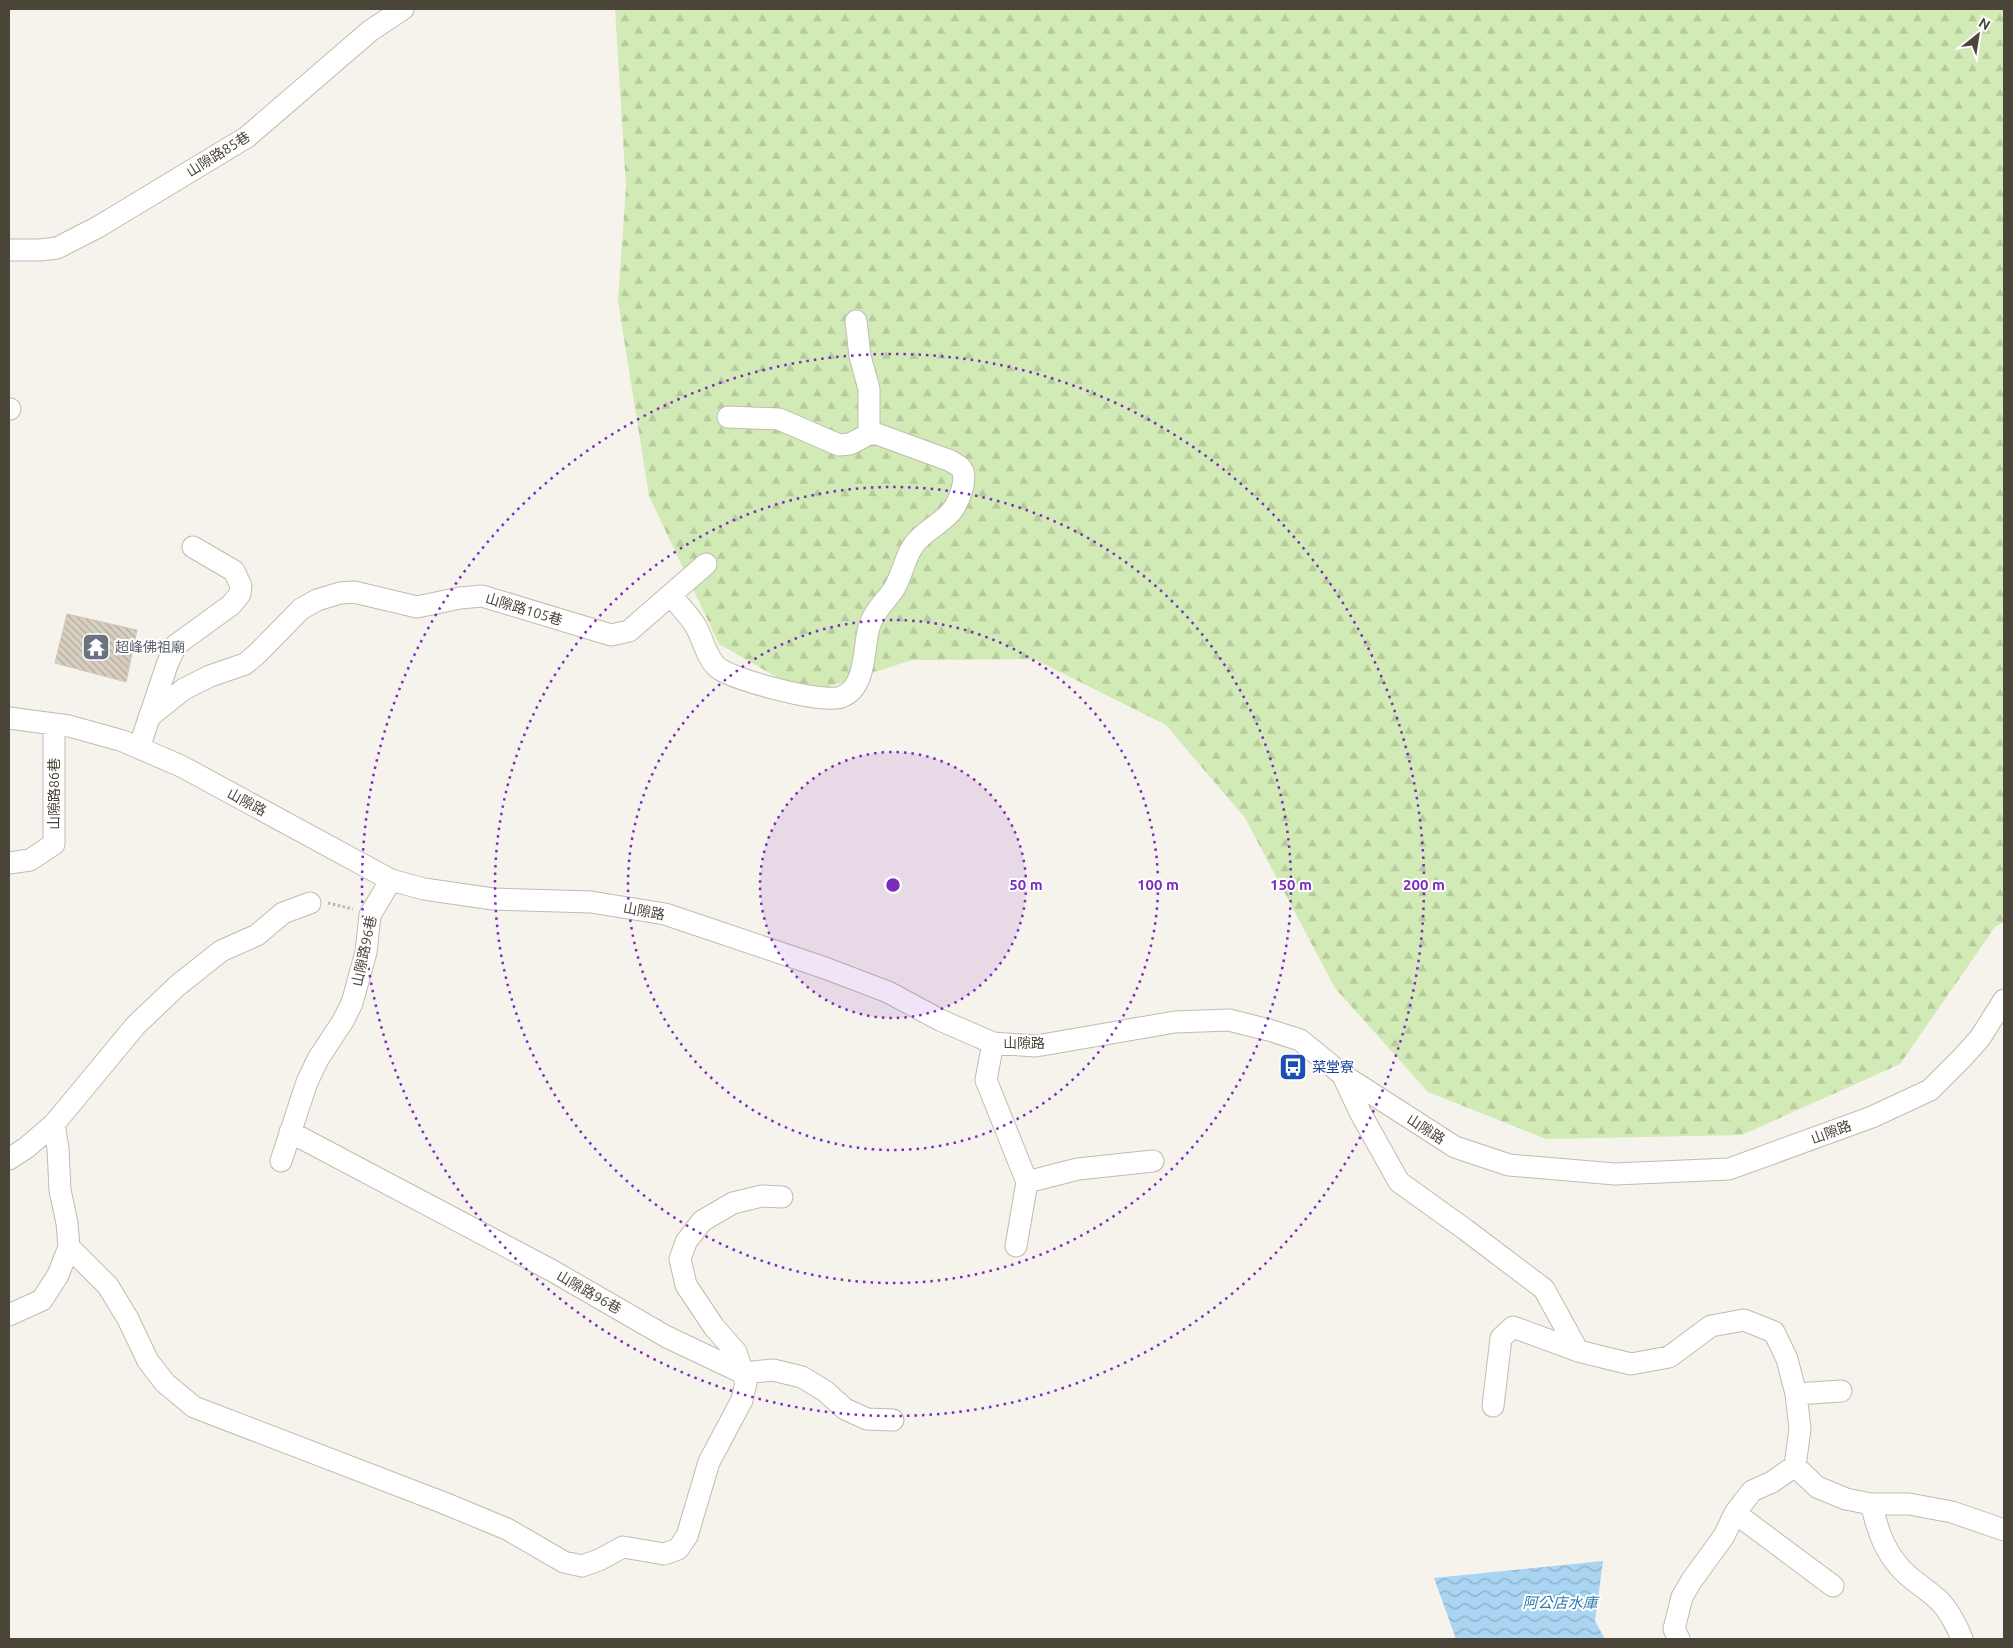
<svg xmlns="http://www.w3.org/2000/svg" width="2013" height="1648" font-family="Ubuntu,'Noto Sans TC',sans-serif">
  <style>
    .forest { fill: url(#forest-firs) }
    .water { fill: url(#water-waves) }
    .building { fill: url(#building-back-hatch); stroke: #d3c7b4 }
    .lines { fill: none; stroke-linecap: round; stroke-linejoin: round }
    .minor-casing { stroke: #c2bbae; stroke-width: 23 }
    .path { stroke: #c4b79f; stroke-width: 3; stroke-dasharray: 2.5 2.5; stroke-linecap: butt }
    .minor { stroke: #fff; stroke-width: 21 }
    .ring { fill: none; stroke: #7b2cbf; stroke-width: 2.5; stroke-dasharray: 2.5 5 }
    .labels { text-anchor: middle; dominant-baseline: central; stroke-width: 4; stroke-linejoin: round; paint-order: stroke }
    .street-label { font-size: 14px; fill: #4b4439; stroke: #fff }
    .worship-label { font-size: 14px; fill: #5b616d; stroke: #fff; text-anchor: start }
    .transit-label { font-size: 14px; fill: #164399; stroke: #fff; text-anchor: start }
    .water-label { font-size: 15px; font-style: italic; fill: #2e7ab2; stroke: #fff }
    .centre { fill: #7b2cbf; stroke: #fff; stroke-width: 2.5 }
    .ring-label { font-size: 15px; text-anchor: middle; font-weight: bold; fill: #7b2cbf; stroke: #fff; stroke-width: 4; stroke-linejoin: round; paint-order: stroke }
  </style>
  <defs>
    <pattern id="forest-firs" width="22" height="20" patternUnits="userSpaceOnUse" patternTransform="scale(1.25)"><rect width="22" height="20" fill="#d2eab5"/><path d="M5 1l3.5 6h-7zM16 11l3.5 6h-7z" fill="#b6ca9c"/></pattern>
    <pattern id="water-waves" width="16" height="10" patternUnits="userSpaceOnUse" patternTransform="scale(1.25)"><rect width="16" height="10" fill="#a9d4f2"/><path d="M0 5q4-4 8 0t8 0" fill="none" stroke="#8caec5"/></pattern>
    <pattern id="building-back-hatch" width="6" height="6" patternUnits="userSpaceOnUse" patternTransform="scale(1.25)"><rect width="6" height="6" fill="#d8cfc1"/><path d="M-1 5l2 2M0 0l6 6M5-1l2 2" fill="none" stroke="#b1aa9e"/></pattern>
  </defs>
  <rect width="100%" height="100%" fill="#f6f3ec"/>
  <path class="forest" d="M615,9H2004V922L1995,927L1900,1064L1742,1135L1546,1139L1428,1092L1335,988L1245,818L1166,725L1034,659L912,660L806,694L719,644L649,496L618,301L626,187Z"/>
  <path class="water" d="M1603,1561L1595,1621L1605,1639H1456L1434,1578Z"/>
  <path class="building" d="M67,614L137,630L126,682L55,663Z"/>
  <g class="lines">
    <g class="minor-casing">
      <path id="minor" d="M9,250H40L57,248L98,227L247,137L370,31L403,9
        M856,321L860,356L869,389V434
        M9,409H10
        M671,596C679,605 688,614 695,625C703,638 706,658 718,668C734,680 823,704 841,697C867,688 863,648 869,627C873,612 885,602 894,589C901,577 904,563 910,551C919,533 939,526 951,512C958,503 970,477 960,467C958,465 953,463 951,461L877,434H869L850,444L839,445L779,419L728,417
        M149,717L184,689L210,676L245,664L258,653L301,609L317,600L340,593L354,592L417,607L460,598L482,596L611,635L629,631L706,564
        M9,718L69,726L123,741L181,766L391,880L424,889L493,899L591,902L665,914L825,968L888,992L940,1020L993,1043L1036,1046L1175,1022L1229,1020L1269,1030L1300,1040L1343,1075L1455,1147L1509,1165L1615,1174L1729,1169L1872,1117L1930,1090L1962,1058L1980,1038L2004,1000
        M139,748L167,665L176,645L231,605L240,594L241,586L234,571L193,547
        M9,863L30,860L54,844V724
        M993,1043L986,1080L1027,1182L1016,1246
        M1343,1076L1361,1114L1399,1182L1466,1230L1544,1289L1578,1351L1631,1364L1669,1357L1711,1326L1744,1320L1774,1332L1787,1359L1796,1394L1800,1429L1795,1466L1817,1487L1846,1499L1871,1504H1909L1952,1512L2004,1530
        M290,1132L551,1270L667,1337L743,1373L773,1370L802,1377L825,1391L845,1409L867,1419L893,1420
        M9,1159L26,1148L54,1124L136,1025L177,986L221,951L257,935L283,913L310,903
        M281,1161L307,1082L318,1059L343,1021L352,1003L366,952L370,915L391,880
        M1027,1182L1078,1169L1153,1161
        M69,1247L108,1286L128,1319L148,1361L165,1383L194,1407L444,1503L507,1529L564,1562L582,1566L599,1560L623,1547L664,1554L678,1549L687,1536L709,1462L742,1400L746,1383L736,1352L714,1327L686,1285L680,1259L686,1242L702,1221L733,1203L762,1196L782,1197
        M9,1315L42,1300L58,1275L69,1247L67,1223L60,1190L58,1149L54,1124
        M1796,1394L1841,1391
        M1493,1406L1501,1338L1513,1327L1578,1351
        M1871,1504C1877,1526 1882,1546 1897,1564C1908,1579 1922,1585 1935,1597C1947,1606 1957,1626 1962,1639
        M1735,1513L1833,1586
        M1679,1639L1674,1629L1682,1597L1692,1580L1724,1536L1735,1513L1752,1491L1772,1482L1795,1466"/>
    </g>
    <path class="path" d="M328,903L353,909"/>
    <use href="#minor" class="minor"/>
  </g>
  <circle cx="893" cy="885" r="133" fill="#7b2cbf" fill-opacity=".12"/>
  <g class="ring">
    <circle cx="893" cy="885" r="133"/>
    <circle cx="893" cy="885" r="265"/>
    <circle cx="893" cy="885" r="398"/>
    <circle cx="893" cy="885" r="531"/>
  </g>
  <defs>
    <g id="temple-square" transform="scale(1.4375)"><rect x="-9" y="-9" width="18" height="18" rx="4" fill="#6b7280" stroke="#fff"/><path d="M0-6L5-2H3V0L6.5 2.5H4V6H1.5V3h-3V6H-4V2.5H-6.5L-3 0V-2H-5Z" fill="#fff"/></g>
    <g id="bus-square" transform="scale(1.4375)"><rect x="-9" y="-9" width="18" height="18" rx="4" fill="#1a4fb4" stroke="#fff"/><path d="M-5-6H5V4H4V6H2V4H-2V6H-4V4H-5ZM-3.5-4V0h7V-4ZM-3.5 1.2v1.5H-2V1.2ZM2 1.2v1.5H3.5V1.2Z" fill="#fff"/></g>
  </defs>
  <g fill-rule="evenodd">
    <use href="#temple-square" x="96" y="647"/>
    <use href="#bus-square" x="1293" y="1067"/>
  </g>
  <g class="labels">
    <g class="street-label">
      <text transform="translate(218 154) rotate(-32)">山隙路85巷</text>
      <text transform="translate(524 609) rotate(17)">山隙路105巷</text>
      <text transform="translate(54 794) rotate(-90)">山隙路86巷</text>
      <text transform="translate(247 802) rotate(28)">山隙路</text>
      <text transform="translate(644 911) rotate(10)">山隙路</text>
      <text transform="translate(364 951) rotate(-78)">山隙路96巷</text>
      <text x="1024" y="1043">山隙路</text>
      <text transform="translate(1426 1129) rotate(33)">山隙路</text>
      <text transform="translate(1831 1132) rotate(-20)">山隙路</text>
      <text transform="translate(589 1292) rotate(30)">山隙路96巷</text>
    </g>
    <g class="worship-label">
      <text x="115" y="647">超峰佛祖廟</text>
    </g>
    <g class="transit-label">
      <text x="1312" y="1067">菜堂寮</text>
    </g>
    <g class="water-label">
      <text x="1560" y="1602">阿公店水庫</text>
    </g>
  </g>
  <circle cx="893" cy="885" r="8" class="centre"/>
  <g class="ring-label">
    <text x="1026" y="890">50 m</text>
    <text x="1158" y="890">100 m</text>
    <text x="1291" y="890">150 m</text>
    <text x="1424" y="890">200 m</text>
  </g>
  <rect width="2013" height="1648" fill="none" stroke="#4b4439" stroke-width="20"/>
  <g transform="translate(1978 35) rotate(30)" stroke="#ffffff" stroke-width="4" paint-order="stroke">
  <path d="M0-4L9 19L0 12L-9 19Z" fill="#4b4439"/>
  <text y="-8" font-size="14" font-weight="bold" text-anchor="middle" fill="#4b4439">N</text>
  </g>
</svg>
